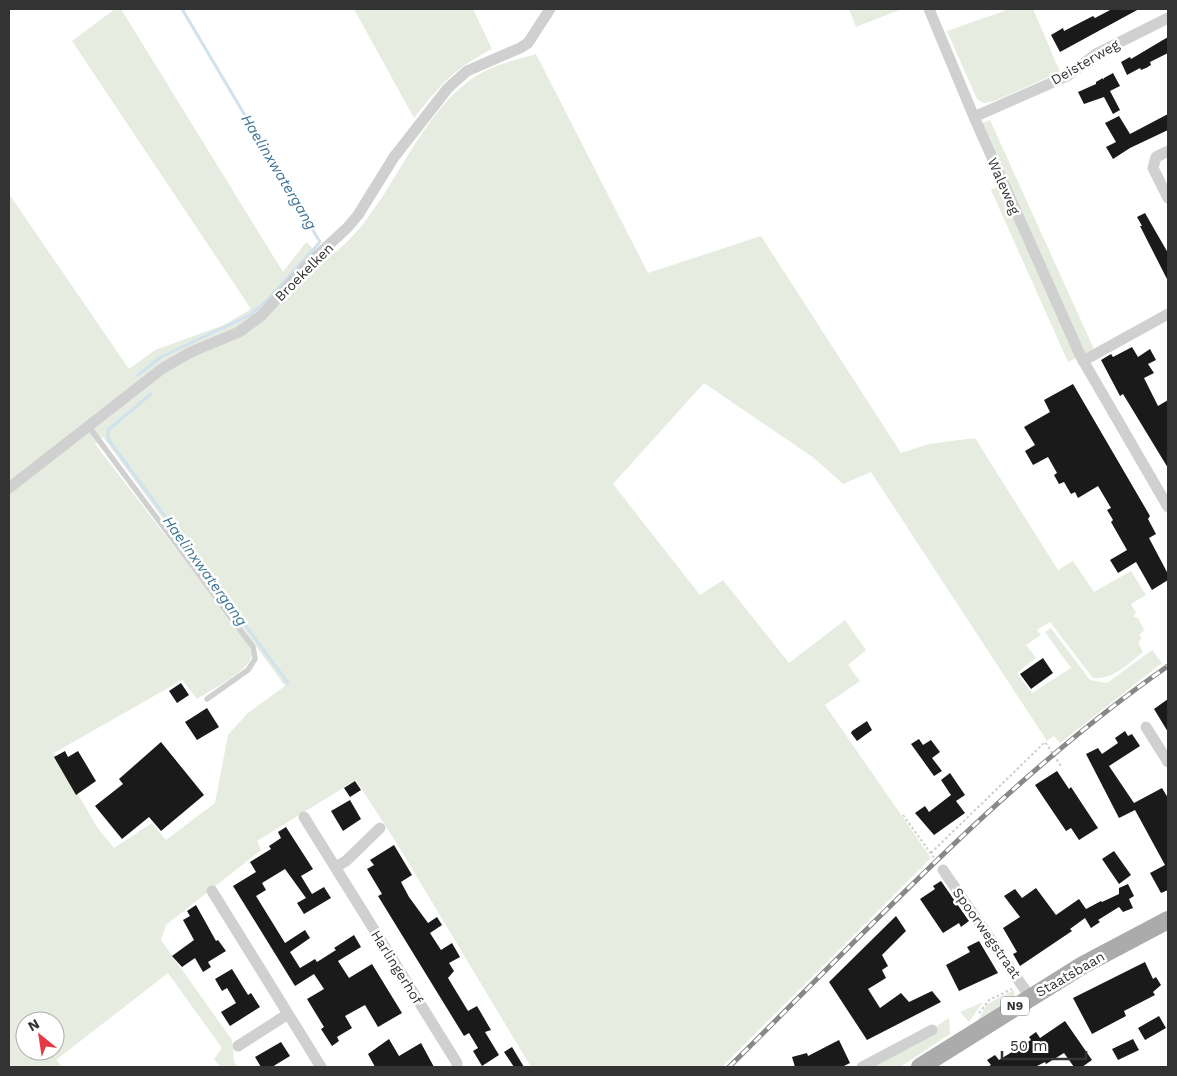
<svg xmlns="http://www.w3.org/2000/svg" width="1177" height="1076" font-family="'Work Sans',sans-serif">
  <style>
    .green { fill: #e6ecdf; fill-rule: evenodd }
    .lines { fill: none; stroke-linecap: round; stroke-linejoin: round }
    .stream { stroke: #cfe2ee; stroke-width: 3 }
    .building { fill: #1a1a1a }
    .path { stroke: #cdcdcd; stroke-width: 2; stroke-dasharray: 2.5 2.5; stroke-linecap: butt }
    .lane { stroke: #d0d0d0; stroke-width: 5.5 }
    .street { stroke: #d0d0d0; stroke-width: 11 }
    .primary { stroke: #ababab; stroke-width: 18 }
    .rail-casing { stroke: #888; stroke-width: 5 }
    .rail { stroke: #fff; stroke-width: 3; stroke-dasharray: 9; stroke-linecap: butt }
    .labels { text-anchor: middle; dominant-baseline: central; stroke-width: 5; stroke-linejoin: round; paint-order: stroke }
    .shield { fill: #fff; stroke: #707070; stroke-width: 1 }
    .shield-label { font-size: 12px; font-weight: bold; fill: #333 }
    .street-label { font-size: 14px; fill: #333; stroke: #fff }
    .water-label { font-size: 15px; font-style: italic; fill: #3f7597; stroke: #fff }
  </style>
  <rect width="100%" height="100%" fill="#fff"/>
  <path class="green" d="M115,9H121L283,272L306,242L326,260C340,249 353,237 364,223C401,176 430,99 485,71C501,63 519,59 536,54L648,273L761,236L901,453L929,444L975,438L1058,570L1073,561L1094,592L1131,571L1146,595L1131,604L1136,613L1133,616L1138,618L1144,630L1139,635L1142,638L1138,642L1143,652C1128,664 1113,680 1093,678L1050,622L1037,630L1041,635L1026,645L1036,658L1017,673L1032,693L1071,668L1045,632L1051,628L1090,680L1107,683L1152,650L1162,663L1060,743L1054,736L1047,741L871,472L843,484L814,458L704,383L613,484L700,595L723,580L789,663L845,620L866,650L848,665L860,681L825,705L931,858L722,1067H531L399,847L356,780L257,841L261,850L166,925L161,940L232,1040L234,1062L238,1067H221L214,1059L222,1048L168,973L56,1060L62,1067H9V194L129,369L155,350L224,325L251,309L72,41ZM103,437L285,686L248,713L228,735L215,803L166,840L152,823L114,848L97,827L54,753L182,680L197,699C208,692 250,670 251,657C252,650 248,645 245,639L95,444ZM25,1021H55V1051H25Z
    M354,9H473L492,49C452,70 441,84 414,118Z
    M849,9H902L856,27Z
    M1010,9H1033L1060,72L992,102L983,103L977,99L947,31Z
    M990,120L1094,349L1068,362L991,190L1007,182L982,123Z
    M1014,990L1015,997L978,1020L987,1004Z
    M983,1002L969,1022L960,1012Z
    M949,1018L950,1034L900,1067H872Z"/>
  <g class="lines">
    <path class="stream" d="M138,375L161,357L250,315L270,297L320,242L182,9
      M151,394L108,430V439L288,683"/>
  </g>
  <path class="building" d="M1112,9H1139L1060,52L1051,35L1063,28L1064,31L1093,16L1095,18Z
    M1168,37V53L1150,62L1151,65L1146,68L1141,70L1140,68L1127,75L1121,62L1130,57L1131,59Z
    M1113,73L1120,86L1110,91L1120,110L1113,114L1104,97L1084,104L1078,92L1096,84V82L1103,78L1104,80V78Z
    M1168,114V130L1130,148L1113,159L1106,147L1116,142L1105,123L1119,116L1130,134Z
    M1145,213L1168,253V281L1140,226H1142L1137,217Z
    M1132,347L1138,357L1150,349L1156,360L1148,364L1154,373L1144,378L1158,406L1168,400V468L1123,394L1120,396L1101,360L1111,354L1113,357Z
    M1073,384L1150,516L1148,519L1156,534L1149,538L1168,574V580L1152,590L1136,562L1118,573L1110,560L1127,550L1111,522L1113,520L1107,510L1111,508L1098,486L1078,498L1075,492L1071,494L1064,482L1059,484L1054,475L1057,473L1048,457L1033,465L1025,451L1035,445L1024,427L1050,412L1044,400Z
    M1043,658L1053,673L1031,689L1020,674Z
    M181,683L189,695L177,703L169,691Z
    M1168,699V732L1154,709Z
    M207,708L219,727L197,740L185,722Z
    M867,721L872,730L857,741L851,733L852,731Z
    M1125,731L1128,736L1132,734L1140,746L1109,766L1134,803L1162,788L1168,798V890L1161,893L1150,873L1165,865L1135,810L1119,818L1086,754L1098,748L1102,754L1118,743L1115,738Z
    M919,739L923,745L931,740L940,752L932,758L942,771L934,776L911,744Z
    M161,742L204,795L161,831L149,817L122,839L95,806L123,784L119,779Z
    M65,751L68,757L78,751L96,781L76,795L54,757Z
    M1057,771L1069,789L1071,787L1098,828L1079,840L1071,828L1066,831L1035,785Z
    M950,773L965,795L956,801L965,813L934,835L915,813L925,806L929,812L951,795L941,780Z
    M355,781L361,790L350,797L344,788Z
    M350,800L361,819L343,831L331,811Z
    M286,827L313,869L301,876L312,894L324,887L331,898L304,914L297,903L306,898L285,869L262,883L266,890L256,896L285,943L305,930L310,938L290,952L300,968L315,959L317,962L336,950L334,948L354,935L361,947L338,961L349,978L372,964L402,1013L378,1027L365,1005L345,1016L352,1028L337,1037L339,1041L332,1046L321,1029L324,1027L307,999L324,989L314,974L295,986L233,886L256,872L250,862L271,849L269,846L281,838L278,832Z
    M394,845L412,875L401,882L409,897L428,923L437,917L442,925L430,933L441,950L452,943L460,957L449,963L454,971L448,978L468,1011L477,1006L491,1030L485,1032L499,1055L482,1066L473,1051L478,1048L469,1033L464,1036L378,896L382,894L367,869L374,865L370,860Z
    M1114,851L1131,875L1119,884L1102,859Z
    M941,881L969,921L961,927L959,923L943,933L920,899L935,889L933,886Z
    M1128,884L1134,896L1129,899L1133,908L1123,912L1119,907L1098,920L1100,922L1091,928L1085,918L1070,929L1072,931L1020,966L1013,954L1017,952L1003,928L1020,917L1004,896L1015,889L1022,898L1036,888L1056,915L1079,899L1086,909L1101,901L1102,902L1119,894V888Z
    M196,905L216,941L218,940L226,951L208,962L211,967L203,972L195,958L182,967L172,956L194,940L183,920L190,916L187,911Z
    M896,916L906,931L882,955L888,966L882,970L886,978L868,989L880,1008L901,993L909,1002L932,991L941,1002L867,1040L829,982Z
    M979,941L998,973L959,991L946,965L970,952L967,947Z
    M1145,962L1153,979L1156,977L1161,985L1153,992L1155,995L1124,1011L1126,1016L1092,1034L1073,998Z
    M232,969L248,995L251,993L260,1007L230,1026L221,1012L236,1003L227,988L222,991L215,979Z
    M1159,1016L1166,1028L1145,1040L1138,1028Z
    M1065,1021L1092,1060L1082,1067H1074L1064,1053L1046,1064L1045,1062L1035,1067H987L991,1065L987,1060L995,1055L999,1060L1031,1040L1029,1037L1036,1032L1040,1038Z
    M389,1039L399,1056L421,1043L434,1067H375L368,1054Z
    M1133,1039L1139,1050L1118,1060L1112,1049Z
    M839,1040L850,1063L842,1067H795L792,1057L807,1053L808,1056Z
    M281,1042L290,1056L272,1067H261L255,1057Z
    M512,1047L524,1067H514L504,1052Z"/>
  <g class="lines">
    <path class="path" d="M903,815L937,862
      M931,853L1045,742L1061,766
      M979,1013L989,1000L1012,989"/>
    <path class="lane" d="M89,427L253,647L255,659L248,670L207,699"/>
    <path class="street" d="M929,9L974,117L1081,357L1168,507
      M974,117L1067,76L1096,54L1168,18
      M1168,151L1156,157L1153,168L1168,198
      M1083,361L1168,314
      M9,488L163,368L191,352L239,332L261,316L308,264L347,228L358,215L394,157L448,88L467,71L520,48L528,43L550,9
      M1146,727L1168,762
      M304,817L457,1063V1067
      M336,867L346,861L380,828
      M943,870L1030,997
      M212,891L321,1067
      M238,1046L288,1014
      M862,1067L932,1030"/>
    <path class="primary" d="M920,1067L1083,965L1168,920"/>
    <g class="rail-casing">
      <path id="rail" d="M729,1067C869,929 1007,778 1168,666"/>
    </g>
    <use href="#rail" class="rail"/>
  </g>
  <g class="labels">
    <rect class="shield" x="1001" y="996.5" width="28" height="19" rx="4"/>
    <g class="shield-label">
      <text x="1015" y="1006">N9</text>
    </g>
    <g class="street-label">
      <text transform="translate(1085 62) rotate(-30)">Deisterweg</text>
      <text transform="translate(1004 186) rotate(66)">Waleweg</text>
      <text transform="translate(304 272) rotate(-45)">Broekelken</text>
      <text transform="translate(987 933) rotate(55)">Spoorwegstraat</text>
      <text transform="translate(397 967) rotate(58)">Harlingerhof</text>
      <text transform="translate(1070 974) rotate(-30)">Staatsbaan</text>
    </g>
    <g class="water-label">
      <text transform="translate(279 172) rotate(59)">Haelinxwatergang</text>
      <text transform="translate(205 571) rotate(54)">Haelinxwatergang</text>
    </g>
  </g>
  <rect width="1177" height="1076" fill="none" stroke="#333333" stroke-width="20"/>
  <g transform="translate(40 1036) rotate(330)"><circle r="24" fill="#ffffff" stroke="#adadad"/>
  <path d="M0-4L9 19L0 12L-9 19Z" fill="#e63946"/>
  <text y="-8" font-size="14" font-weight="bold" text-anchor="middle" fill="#333333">N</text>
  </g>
  <path d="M1002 1051v8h84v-8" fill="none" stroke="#333333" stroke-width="2.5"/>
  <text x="1010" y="1051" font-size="15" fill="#333333" stroke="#ffffff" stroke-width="4" paint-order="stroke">50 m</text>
</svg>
